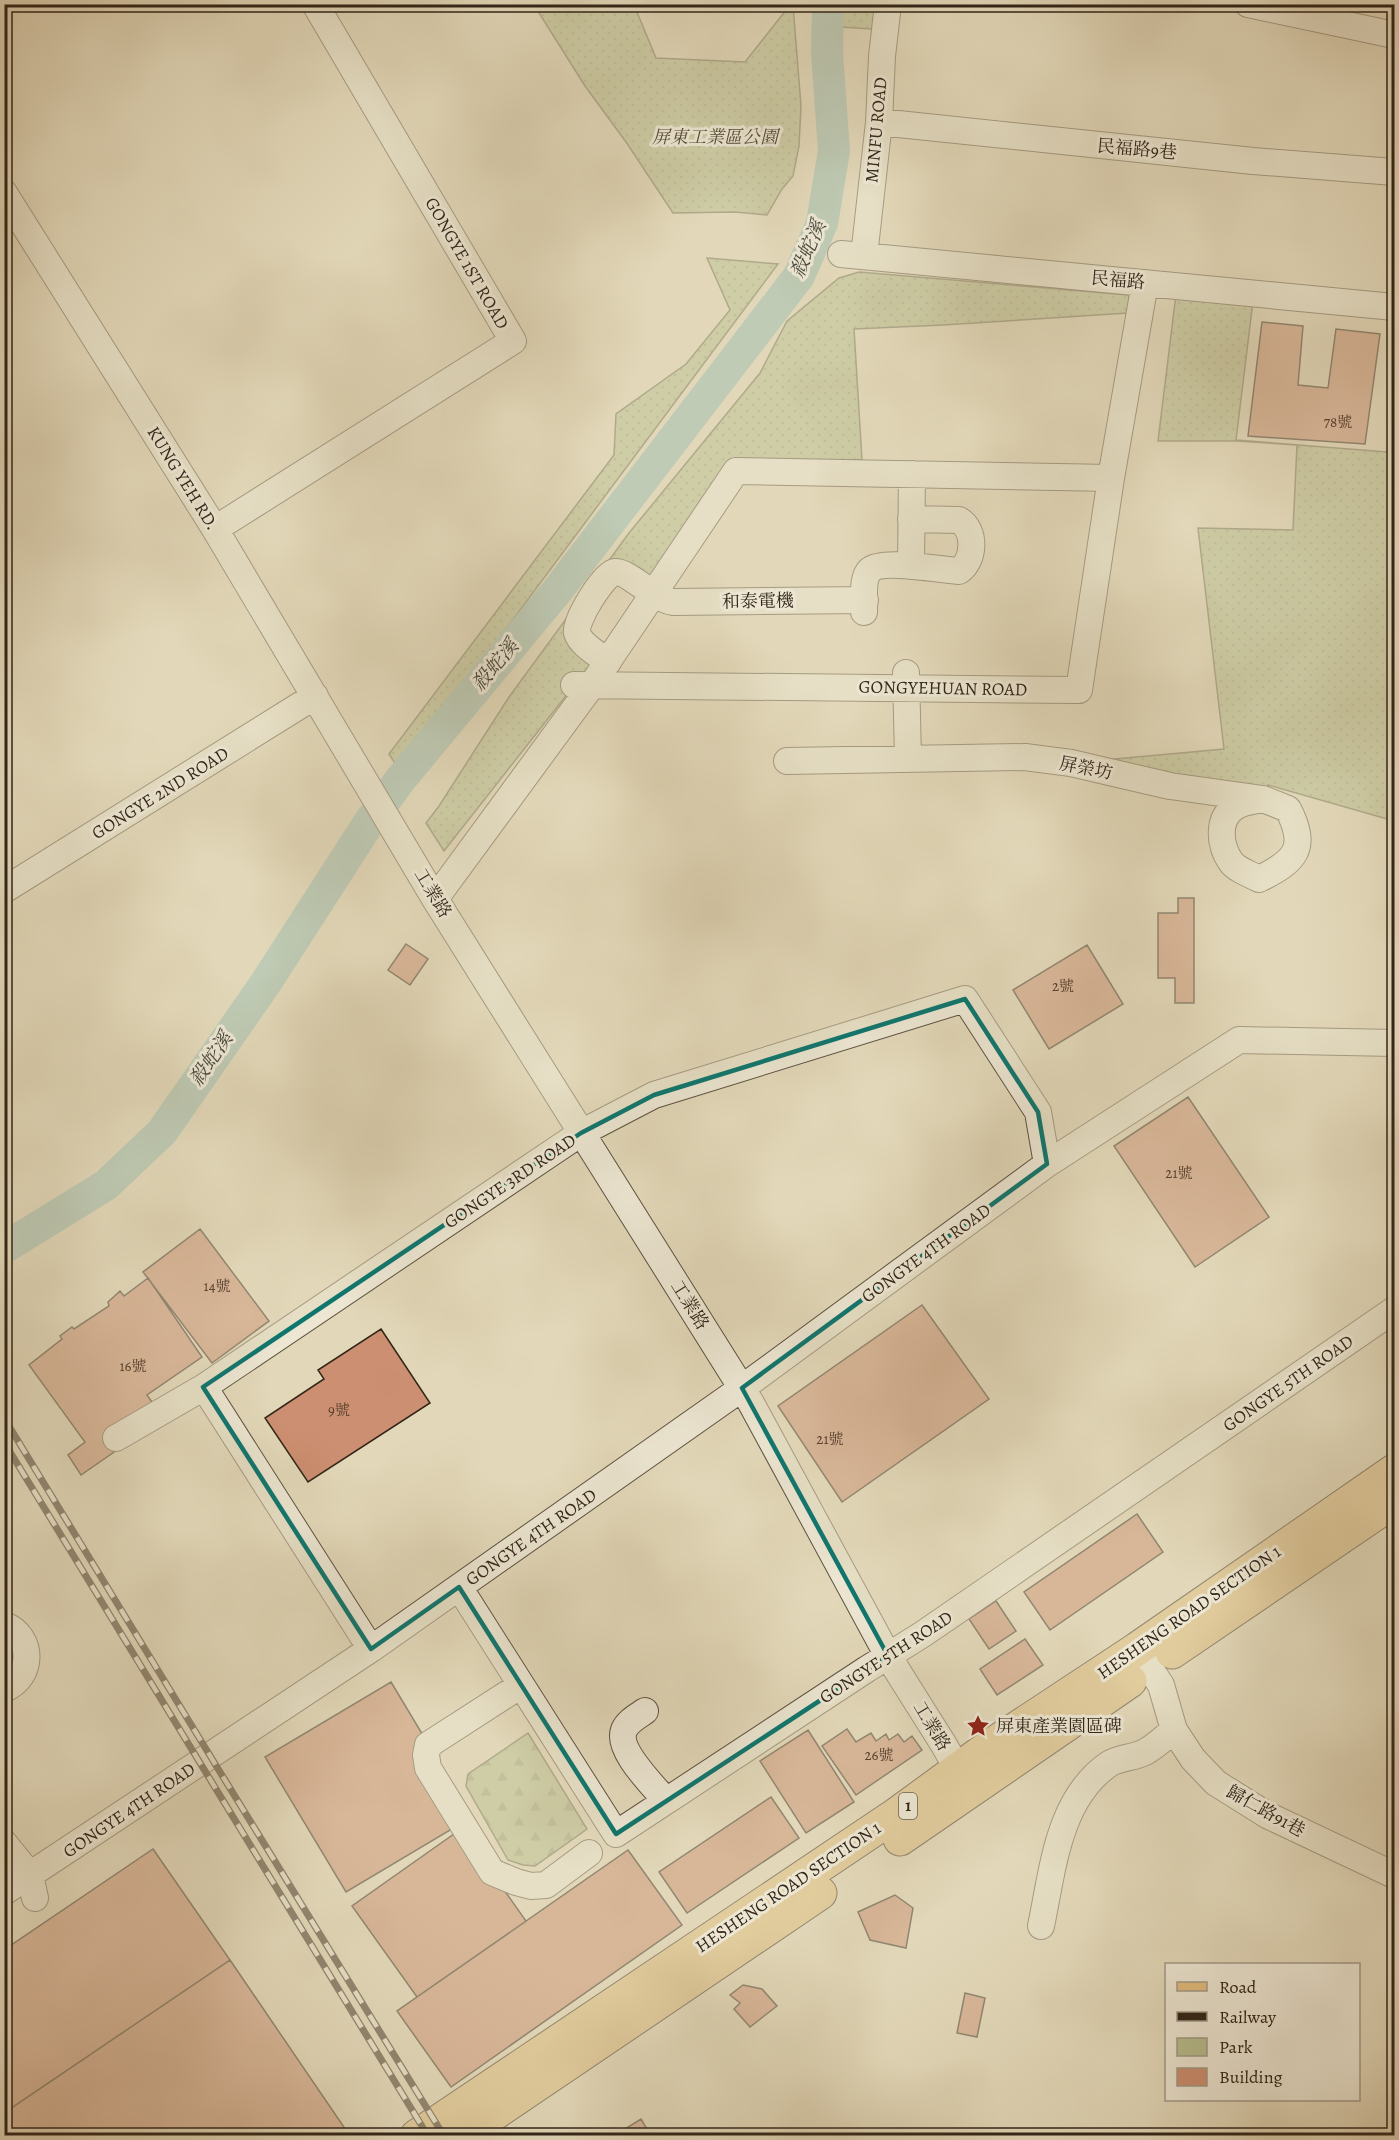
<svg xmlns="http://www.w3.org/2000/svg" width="1399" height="2140" font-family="Alegreya,'Noto Serif TC',serif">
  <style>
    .green { fill: url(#green-dots); stroke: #747254; stroke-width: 1.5 }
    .forest { fill: url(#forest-firs); stroke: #747254; stroke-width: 1.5 }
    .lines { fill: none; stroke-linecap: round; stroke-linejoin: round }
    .river { stroke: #95bab0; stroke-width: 32 }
    .building { fill: #cc8f71; stroke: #312519; stroke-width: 1.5 }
    .minor-casing { stroke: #5d5241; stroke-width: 28 }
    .major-casing { stroke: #312519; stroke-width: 35 }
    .minor { stroke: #ece6d2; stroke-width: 26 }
    .major { stroke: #e1bc7c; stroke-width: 33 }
    .rail-casing { stroke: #312519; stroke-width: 7 }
    .rail { stroke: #ece6d2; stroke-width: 4.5; stroke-dasharray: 14; stroke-linecap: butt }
    .marked { fill: none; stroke: #0f766e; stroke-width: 4.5; stroke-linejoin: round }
    .labels { text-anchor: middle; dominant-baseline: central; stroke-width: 6; stroke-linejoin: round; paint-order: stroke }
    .number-label { font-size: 15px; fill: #58402f }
    .shield { fill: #ece6d2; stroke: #695f50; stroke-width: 1.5 }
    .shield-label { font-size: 16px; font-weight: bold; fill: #312519 }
    .street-label { font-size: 18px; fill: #312519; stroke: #ece6d2 }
    .park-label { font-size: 18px; font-style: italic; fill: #524b36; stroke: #ece6d2 }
    .poi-label { font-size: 18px; fill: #312519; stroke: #ece6d2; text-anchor: start }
    .water-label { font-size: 20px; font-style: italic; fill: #4a4a3f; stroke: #ece6d2 }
  </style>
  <defs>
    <pattern id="green-dots" width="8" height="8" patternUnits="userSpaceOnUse" patternTransform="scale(1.5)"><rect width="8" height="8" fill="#b6be8e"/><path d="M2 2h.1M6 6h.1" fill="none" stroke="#9da37a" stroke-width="1.8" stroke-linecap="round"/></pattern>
    <pattern id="forest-firs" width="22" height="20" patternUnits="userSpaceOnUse" patternTransform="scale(1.5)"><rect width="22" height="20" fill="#b6be8e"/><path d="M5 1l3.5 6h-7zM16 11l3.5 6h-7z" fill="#9da37a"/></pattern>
  </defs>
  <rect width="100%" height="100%" fill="#e2d8b9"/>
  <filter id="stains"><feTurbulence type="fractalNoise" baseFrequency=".00333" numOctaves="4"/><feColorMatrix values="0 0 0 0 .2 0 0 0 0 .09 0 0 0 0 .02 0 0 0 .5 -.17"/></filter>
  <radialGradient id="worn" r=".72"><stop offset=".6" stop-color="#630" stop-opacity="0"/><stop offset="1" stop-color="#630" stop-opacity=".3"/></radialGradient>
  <path class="green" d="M534,5H634L656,58L745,62L790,5H793L801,106L799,146L793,176L782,189L767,215L735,212L673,213L626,142L585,86Z
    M822,5H889L887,30L825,26Z
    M707,258L778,264L400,771L389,754L614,455L616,414L686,364L730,310Z
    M859,272L1129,295L1128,313L943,325L854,329L862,460L747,459L643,588L624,574L582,613L598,655L444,851L426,823L439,806L509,697L629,533L760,373L787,321L839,278Z
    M1177,286L1254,293L1236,440L1387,452L1394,398V821L1268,785L1263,799L1071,763L1224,749L1198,528L1293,530L1297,445L1236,441H1158Z"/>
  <path class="forest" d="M528,1733L587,1829L535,1866L523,1865L508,1860L466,1786L468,1774Z"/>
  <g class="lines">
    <path class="river" d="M4,1248L106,1185L162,1132L265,984L370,821L400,780L557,591L799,276L822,223L834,151L827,53L828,4"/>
  </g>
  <path class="building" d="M1262,322L1303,326L1298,385L1328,388L1336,329L1380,334L1365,444L1248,436Z
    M1178,898H1194V1003H1175V978H1158V913H1178Z
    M406,944L428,959L410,985L388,970Z
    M1087,945L1123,1004L1049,1049L1013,990Z
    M1188,1097L1269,1217L1195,1267L1114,1146Z
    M200,1229L269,1321L212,1363L143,1272Z
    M148,1278L202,1357L147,1395L163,1418L81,1475L68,1455L85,1442L29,1365L62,1339L60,1336L72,1327L74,1329L109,1306L108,1302L120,1291L124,1296Z
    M922,1305L989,1399L842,1502L778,1406Z
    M381,1329L430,1403L308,1482L265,1418L324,1379L318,1370Z
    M1137,1514L1163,1552L1050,1630L1024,1592Z
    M996,1601L1016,1631L989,1649L969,1619Z
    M1025,1639L1043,1665L997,1695L980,1669Z
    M391,1682L472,1817L346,1892L265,1757Z
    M847,1729L856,1742L871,1733L876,1741L886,1734L889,1740L898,1734L904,1742L912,1736L922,1750L856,1795L822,1746Z
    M808,1730L854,1802L806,1833L760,1761Z
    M771,1797L799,1838L687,1913L659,1872Z
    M461,1829L526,1921L417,1997L352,1906Z
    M153,1849L230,1960L4,2113V1950Z
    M628,1850L682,1925L451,2087L397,2011Z
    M895,1895L913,1908L906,1948L870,1940L858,1912Z
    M230,1960L350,2136H4V2113Z
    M743,1985L762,1989L777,2006L750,2027L734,2009L740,2003L730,1995Z
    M965,1993L985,1998L977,2037L957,2033Z
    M641,2119L651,2136H622L620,2132Z"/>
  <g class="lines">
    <g class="minor-casing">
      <path id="minor" d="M1248,4L1394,35
        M879,122L1253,161L1394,172
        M4,193L215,529L435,899L751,1403L888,1656L944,1745L966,1784
        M841,254L1394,307
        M864,256L879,122L882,56L888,4
        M215,529L513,341L315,4
        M911,566L912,474
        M864,612C865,600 861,579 870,570C882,559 942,570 959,571C975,560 976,530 959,520L911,519
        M608,662C598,654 581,645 577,633C574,622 604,573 615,572C628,571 654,599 673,602L865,600
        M906,673L908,759
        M574,685L1079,690L1111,478L1145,283
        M787,761L1025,757L1071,763L1170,786L1263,799L1288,809C1308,848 1296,861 1259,879C1250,874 1237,870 1231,862C1219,845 1217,818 1235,807C1242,802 1254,801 1263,799
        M4,890L315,696
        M435,899L592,685L736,471L1111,478
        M116,1438L204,1387
        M459,1587L616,1834L867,1669L923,1634L1394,1310
        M4,1625C34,1636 34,1677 4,1689
        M371,1649L204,1387L581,1133L654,1095L965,999L1038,1112L1047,1164
        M1137,1649L1161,1685L1174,1730L1193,1759L1216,1783L1267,1815L1394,1875
        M521,1685L428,1745L426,1755L428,1768L492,1872L516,1882L531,1886L546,1885L589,1853
        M645,1711C638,1716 628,1721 624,1730C616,1750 654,1786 666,1801
        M4,1843L30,1875L35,1898
        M4,1892L371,1649L742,1388L1047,1164L1239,1040L1394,1043
        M1041,1926C1053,1869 1058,1799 1109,1764C1120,1757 1134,1758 1145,1752C1155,1747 1165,1737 1174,1730"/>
    </g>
    <g class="major-casing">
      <path id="major" d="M1172,1652L1394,1501
        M900,1839L1130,1681
        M417,2136L897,1814L990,1746L1137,1649L1394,1471
        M461,2136L820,1893"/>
    </g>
    <use href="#minor" class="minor"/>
    <use href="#major" class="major"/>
    <g class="rail-casing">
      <path id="rail" d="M4,1418L220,1772L444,2136
        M4,1442L428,2136"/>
    </g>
    <use href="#rail" class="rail"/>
  </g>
  <path d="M0 0H1399V2140H0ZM965,999L1038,1112L1047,1164L742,1388L888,1656L616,1834L459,1587L371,1649L203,1387L581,1133L654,1095Z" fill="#e2d8b9" fill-opacity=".55" fill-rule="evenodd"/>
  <path class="marked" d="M965,999L1038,1112L1047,1164L742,1388L888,1656L616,1834L459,1587L371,1649L203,1387L581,1133L654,1095Z"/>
  <defs>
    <g id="sight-bare" transform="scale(1.8)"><path d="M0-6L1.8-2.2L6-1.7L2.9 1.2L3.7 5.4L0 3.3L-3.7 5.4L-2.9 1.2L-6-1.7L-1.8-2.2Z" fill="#8f2418" stroke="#ece6d2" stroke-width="2.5" paint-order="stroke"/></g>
  </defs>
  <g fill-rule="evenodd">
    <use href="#sight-bare" x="978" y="1726"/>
  </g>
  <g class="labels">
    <g class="number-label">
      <text x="1338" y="422">78號</text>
      <text x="1063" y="986">2號</text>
      <text x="1179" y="1173">21號</text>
      <text x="217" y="1286">14號</text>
      <text x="133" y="1366">16號</text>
      <text x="339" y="1410">9號</text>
      <text x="830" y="1439">21號</text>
      <text x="879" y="1755">26號</text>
    </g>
    <rect class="shield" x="899" y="1793" width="18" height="26" rx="4.5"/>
    <g class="shield-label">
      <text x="908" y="1806">1</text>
    </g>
    <g class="street-label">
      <text transform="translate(876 130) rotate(-85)">MINFU ROAD</text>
      <text transform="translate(1137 149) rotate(5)">民福路9巷</text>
      <text transform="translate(467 263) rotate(60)">GONGYE 1ST ROAD</text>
      <text transform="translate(1118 280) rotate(5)">民福路</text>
      <text transform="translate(183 478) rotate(58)">KUNG YEH RD.</text>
      <text transform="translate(758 601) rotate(-1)">和泰電機</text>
      <text transform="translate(943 688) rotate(1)">GONGYEHUAN ROAD</text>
      <text transform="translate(1086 768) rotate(11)">屏榮坊</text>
      <text transform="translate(160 793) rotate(-32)">GONGYE 2ND ROAD</text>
      <text transform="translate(433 893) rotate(59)">工業路</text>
      <text transform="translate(510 1181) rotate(-34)">GONGYE 3RD ROAD</text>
      <text transform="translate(926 1253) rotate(-36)">GONGYE 4TH ROAD</text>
      <text transform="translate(690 1305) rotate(58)">工業路</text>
      <text transform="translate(1288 1383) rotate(-35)">GONGYE 5TH ROAD</text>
      <text transform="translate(531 1537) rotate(-35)">GONGYE 4TH ROAD</text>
      <text transform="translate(1189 1612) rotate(-35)">HESHENG ROAD SECTION 1</text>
      <text transform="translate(886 1657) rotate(-33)">GONGYE 5TH ROAD</text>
      <text transform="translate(932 1726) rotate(59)">工業路</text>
      <text transform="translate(129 1810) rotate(-34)">GONGYE 4TH ROAD</text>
      <text transform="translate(1266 1811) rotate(29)">歸仁路91巷</text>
      <text transform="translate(788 1887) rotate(-34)">HESHENG ROAD SECTION 1</text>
    </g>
    <g class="park-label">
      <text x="715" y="137">屏東工業區公園</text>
    </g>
    <g class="poi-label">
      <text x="996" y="1726">屏東產業園區碑</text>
    </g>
    <g class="water-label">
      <text transform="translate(808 249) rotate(-67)">殺蛇溪</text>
      <text transform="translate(495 665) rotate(-50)">殺蛇溪</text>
      <text transform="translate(211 1059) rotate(-56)">殺蛇溪</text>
    </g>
  </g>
  <rect width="1399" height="2140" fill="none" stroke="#e2d8b9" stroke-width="24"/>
  <rect x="6" y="6" width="1387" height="2128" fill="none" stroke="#312519" stroke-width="3"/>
  <rect x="12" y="12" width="1375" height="2116" fill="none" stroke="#312519" stroke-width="1.5"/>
  <rect x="1165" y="1963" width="195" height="138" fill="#ece6d2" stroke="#a19988" stroke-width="1.5"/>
  <rect x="1177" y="1982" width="30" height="9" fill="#e1bc7c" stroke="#a19988" stroke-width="1.5"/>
  <text x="1219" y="1993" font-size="18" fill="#312519">Road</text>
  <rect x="1177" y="2012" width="30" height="9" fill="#312519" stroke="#a19988" stroke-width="1.5"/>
  <text x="1219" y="2023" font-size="18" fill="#312519">Railway</text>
  <rect x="1177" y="2038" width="30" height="18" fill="#b6be8e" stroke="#a19988" stroke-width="1.5"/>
  <text x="1219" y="2053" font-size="18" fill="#312519">Park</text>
  <rect x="1177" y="2068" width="30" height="18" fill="#cc8f71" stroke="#a19988" stroke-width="1.5"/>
  <text x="1219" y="2083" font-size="18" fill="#312519">Building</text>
  <rect width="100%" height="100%" filter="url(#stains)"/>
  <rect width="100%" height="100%" fill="url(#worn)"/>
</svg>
